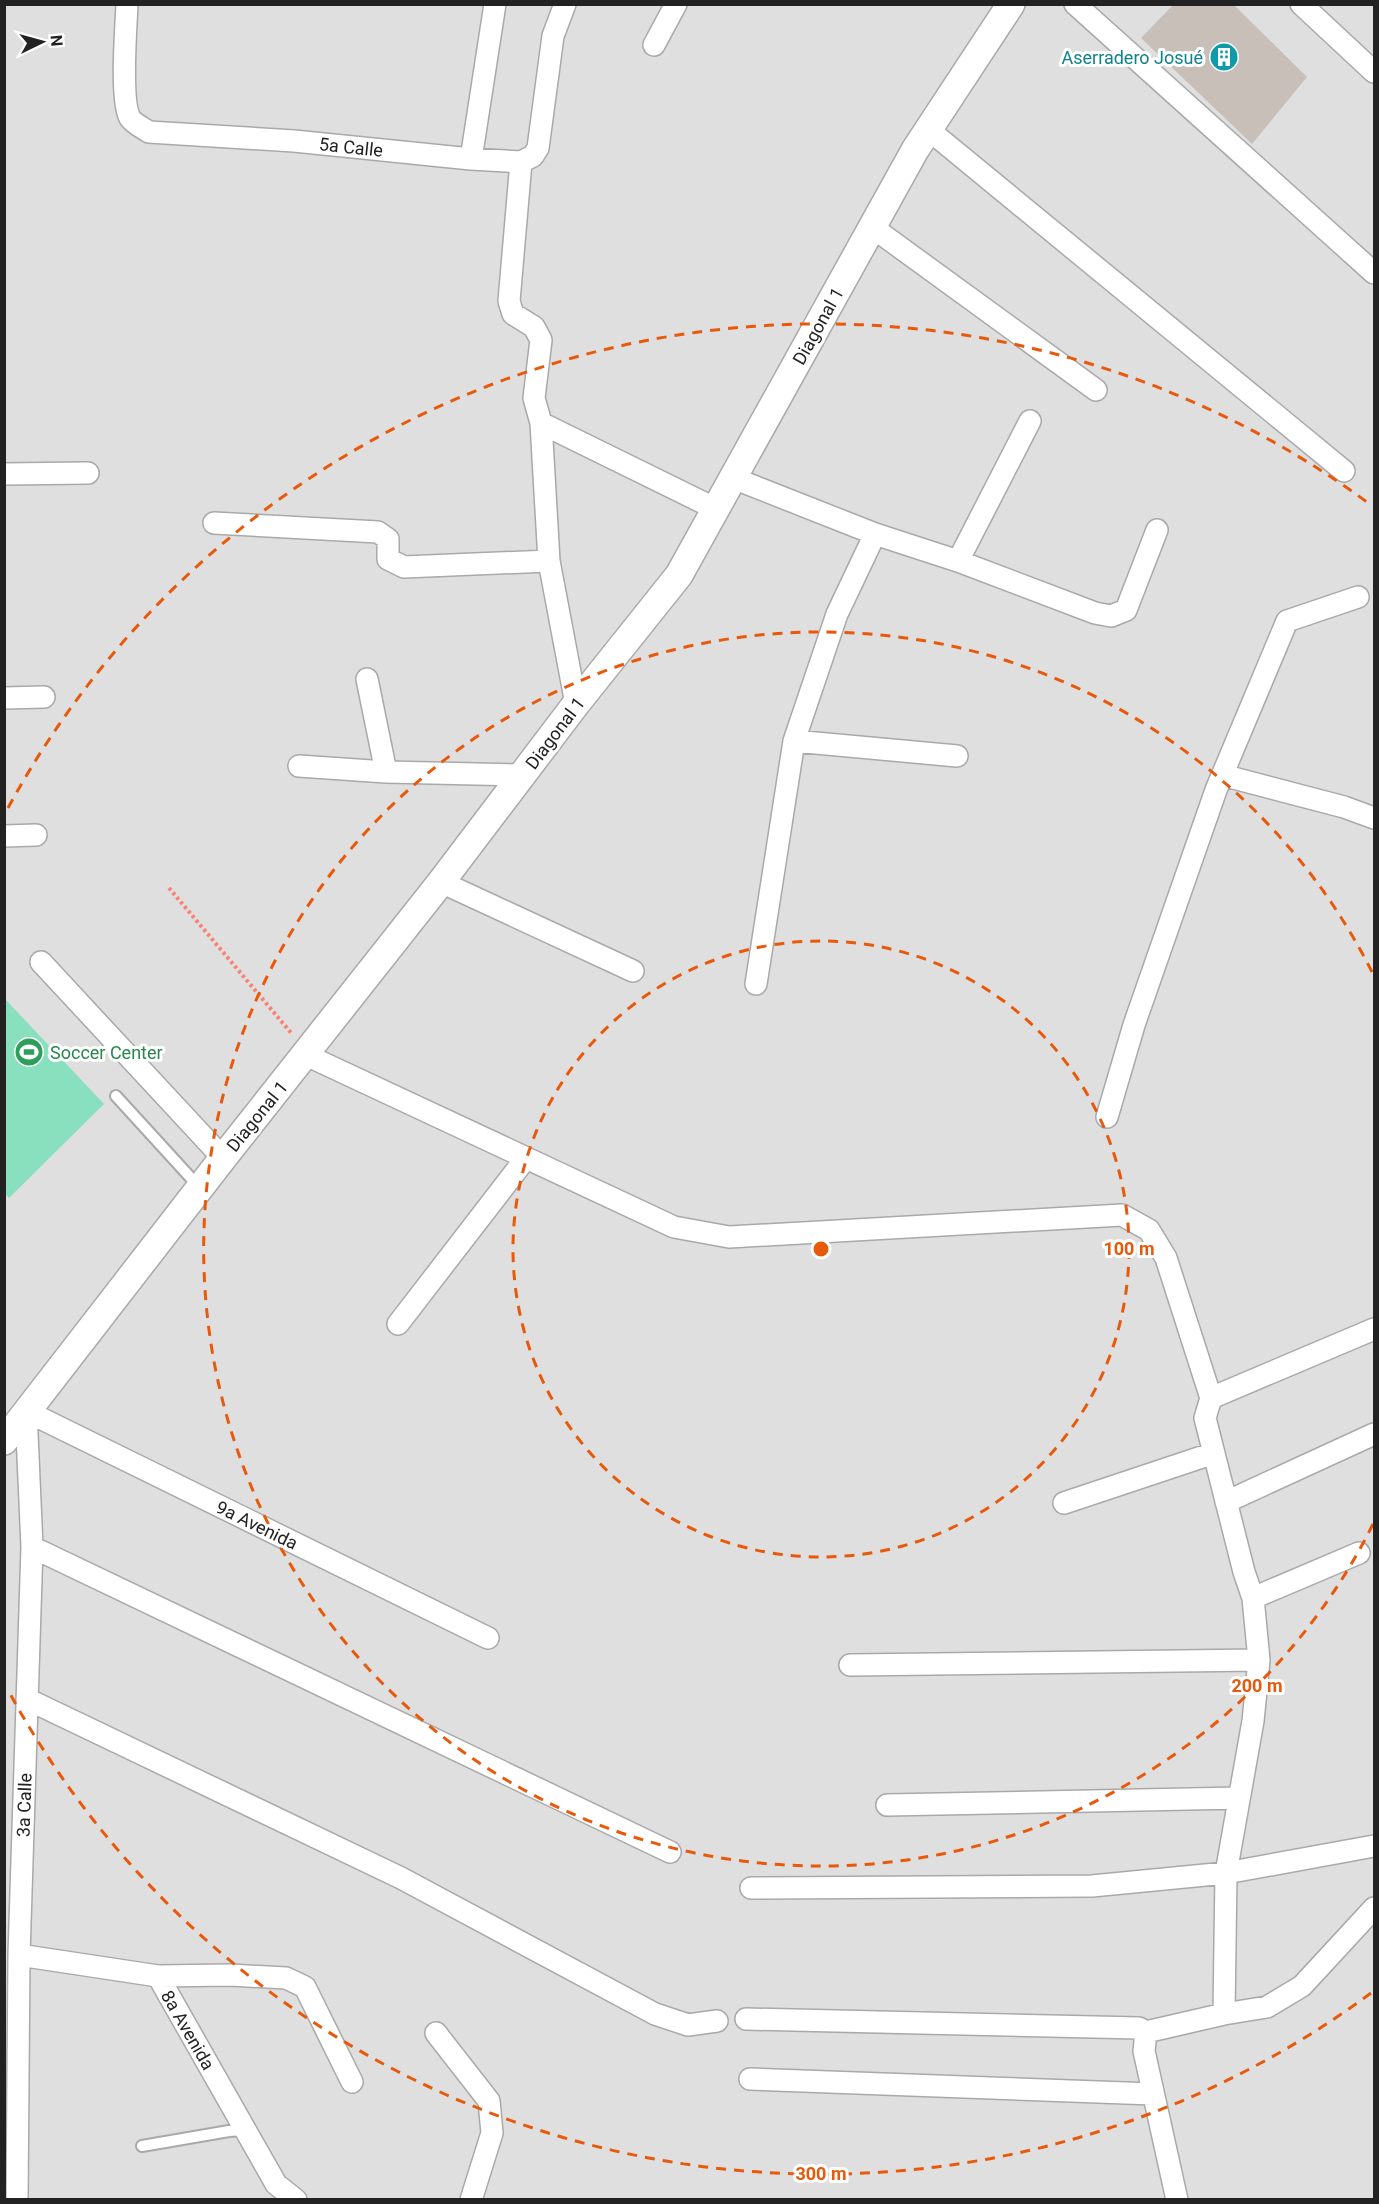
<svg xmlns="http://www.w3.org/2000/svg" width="1379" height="2204" font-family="Roboto,sans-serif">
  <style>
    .residential { fill: #e0dfdf }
    .pitch { fill: #88e0be }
    .building { fill: #c7bfb8 }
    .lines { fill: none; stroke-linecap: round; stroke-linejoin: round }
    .service-casing { stroke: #a9a9a9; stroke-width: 14 }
    .minor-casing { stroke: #a9a9a9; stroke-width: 24 }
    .tertiary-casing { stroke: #a9a9a9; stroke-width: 30 }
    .path { stroke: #fa8072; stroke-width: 4; stroke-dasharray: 3 3; stroke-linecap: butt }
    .service { stroke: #fff; stroke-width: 10 }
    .minor { stroke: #fff; stroke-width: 21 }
    .tertiary { stroke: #fff; stroke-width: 27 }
    .ring { fill: none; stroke: #e8590c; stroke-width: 3; stroke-dasharray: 10 8 }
    .labels { text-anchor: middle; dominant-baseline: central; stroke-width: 6; stroke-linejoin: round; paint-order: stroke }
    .culture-label { font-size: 18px; fill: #0d838f; stroke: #fff; text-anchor: end }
    .street-label { font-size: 18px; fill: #222; stroke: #fff }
    .leisure-label { font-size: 18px; fill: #27864d; stroke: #fff; text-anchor: start }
    .centre { fill: #e8590c; stroke: #fff; stroke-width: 3 }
    .ring-label { font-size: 18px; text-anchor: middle; font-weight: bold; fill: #e8590c; stroke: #fff; stroke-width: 6; stroke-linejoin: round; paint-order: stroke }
  </style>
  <rect width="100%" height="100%" fill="#f2efe9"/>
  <path class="residential" d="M5,5H1374V2199H5Z"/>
  <path class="pitch" d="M5,999L104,1104L9,1198L4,1193Z"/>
  <path class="building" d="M1174,4H1233L1307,77L1252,144L1141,38Z"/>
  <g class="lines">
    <g class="service-casing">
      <path id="service" d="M116,1096L200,1188
        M142,2146L229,2131L246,2130"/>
    </g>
    <g class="minor-casing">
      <path id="minor" d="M127,4C126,28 120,100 130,118C134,124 143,128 149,132L294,141L471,159L521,162L533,156L538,148L553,36L565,4
        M1075,4L1374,273
        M1301,4L1374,72
        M654,45L676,4
        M929,130L1344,471
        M471,159L495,4
        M521,162L509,301L513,314L534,327L541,340L534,398L541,423L716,509
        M872,227L1096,390
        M541,423L549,561L576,704
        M4,474L88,473
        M733,478L875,534L958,561L1030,421
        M214,523L378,532L388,539V559L404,567L549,561
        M958,561L1095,613L1111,616L1126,610L1157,530
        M367,679L386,772L523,775
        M4,698L44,697
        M794,741L957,756
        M299,766L386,772
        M1222,775L1344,807L1374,818
        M4,836L36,835
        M441,882L633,971
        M41,962L223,1158
        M756,984L794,741L837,614L875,534
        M306,1055L674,1227L729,1237L1122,1215L1149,1230L1166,1258L1211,1398L1205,1418L1244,1572L1253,1598L1259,1660L1253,1721L1226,1873L1224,2014L1146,2032L1144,2051L1177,2200
        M1107,1117L1134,1025L1216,790L1287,621L1358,597
        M398,1324L526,1158
        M1211,1398L1374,1329
        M1226,1502L1374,1434
        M1064,1503L1214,1453
        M32,1547L670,1852
        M1253,1598L1359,1553
        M850,1665L1259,1660
        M27,1699L401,1878L655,2014L688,2025L717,2021
        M887,1805L1239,1798
        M751,1888L1092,1886L1226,1873L1374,1846
        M19,1955L158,1976L276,2184L296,2200
        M158,1976L230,1975L286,1978L305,1987L352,2082
        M1224,2014L1267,2007L1302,1986L1374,1908
        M746,2019L1139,2028L1146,2032
        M436,2033L489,2101L492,2133L471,2200
        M750,2079L1153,2094
        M17,2200L19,1955L32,1547L26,1411L488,1638"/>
    </g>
    <g class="tertiary-casing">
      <path id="tertiary" d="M4,1441L223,1158L441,882L576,704L679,575L915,150L1011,4"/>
    </g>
    <path class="path" d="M169,888L292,1034"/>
    <use href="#service" class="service"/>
    <use href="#minor" class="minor"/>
    <use href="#tertiary" class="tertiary"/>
  </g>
  <g class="ring">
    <circle cx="821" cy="1249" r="308"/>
    <path d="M1373 1524A617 617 0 1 1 1373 974"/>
    <path d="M1371 1993A925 925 0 0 1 8 1690M8 808A925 925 0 0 1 1371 505"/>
  </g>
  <defs>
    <g id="building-disc" transform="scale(1.5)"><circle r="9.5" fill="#0f9aa8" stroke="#fff"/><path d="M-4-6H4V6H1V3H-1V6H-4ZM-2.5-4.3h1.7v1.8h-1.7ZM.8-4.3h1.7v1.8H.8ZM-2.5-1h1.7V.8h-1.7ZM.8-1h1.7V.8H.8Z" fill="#fff"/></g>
    <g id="stadium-disc" transform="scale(1.5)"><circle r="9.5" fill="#2e9e5b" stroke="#fff"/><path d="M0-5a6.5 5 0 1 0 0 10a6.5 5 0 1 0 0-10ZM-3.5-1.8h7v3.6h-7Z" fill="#fff"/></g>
  </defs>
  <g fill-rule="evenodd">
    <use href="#building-disc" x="1224" y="57"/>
    <use href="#stadium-disc" x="29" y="1052"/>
  </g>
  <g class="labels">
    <g class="culture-label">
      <text x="1203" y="57">Aserradero Josué</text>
    </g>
    <g class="street-label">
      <text transform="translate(351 147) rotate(6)">5a Calle</text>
      <text transform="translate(818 326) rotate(-61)">Diagonal 1</text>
      <text transform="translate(555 733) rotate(-53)">Diagonal 1</text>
      <text transform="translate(257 1116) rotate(-51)">Diagonal 1</text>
      <text transform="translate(257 1525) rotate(26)">9a Avenida</text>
      <text transform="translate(24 1805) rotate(-88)">3a Calle</text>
      <text transform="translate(188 2030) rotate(60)">8a Avenida</text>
    </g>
    <g class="leisure-label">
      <text x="50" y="1052">Soccer Center</text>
    </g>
  </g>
  <circle cx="821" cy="1249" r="9" class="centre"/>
  <g class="ring-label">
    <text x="1129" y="1255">100 m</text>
    <text x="1257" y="1692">200 m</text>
    <text x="821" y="2180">300 m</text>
  </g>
  <rect width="1379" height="2204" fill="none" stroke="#222222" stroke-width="12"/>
  <g transform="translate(42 42) rotate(85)" stroke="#ffffff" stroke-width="4.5" paint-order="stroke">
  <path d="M0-4.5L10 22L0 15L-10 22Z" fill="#222222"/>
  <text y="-9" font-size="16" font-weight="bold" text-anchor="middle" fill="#222222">N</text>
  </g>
</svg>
